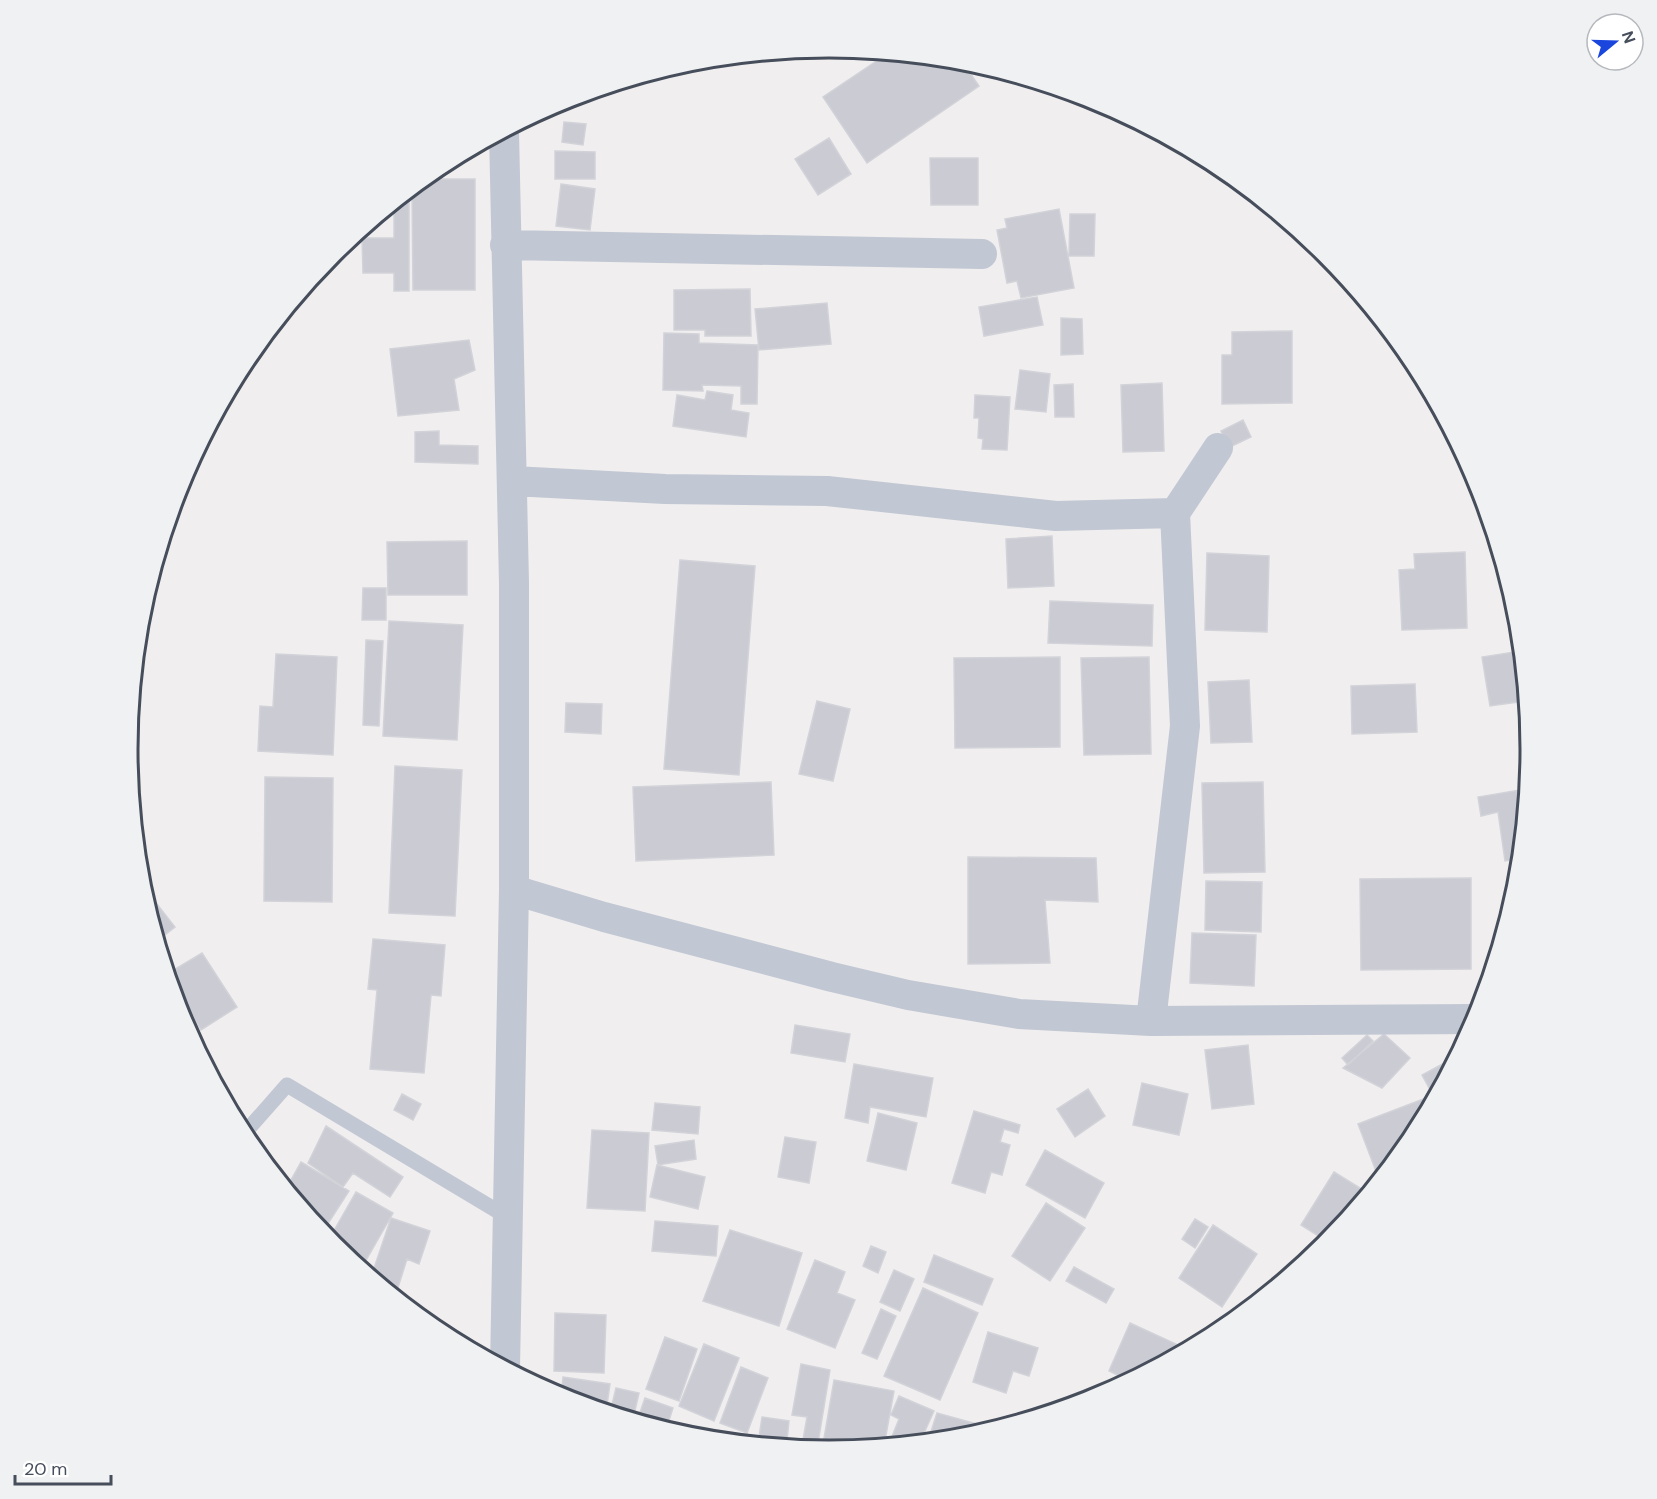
<svg xmlns="http://www.w3.org/2000/svg" width="1657" height="1499" font-family="'DM Sans',sans-serif">
  <style>
    .building { fill: #cacbd3; stroke: #d2d2d9; stroke-width: 1.5 }
    .lines { fill: none; stroke-linecap: round; stroke-linejoin: round }
    .lane { stroke: #c1c7d3; stroke-width: 15 }
    .street { stroke: #c1c7d3; stroke-width: 30 }
    .rim { fill: none; stroke: #464d5b; stroke-width: 3 }
  </style>
  <rect width="100%" height="100%" fill="#f0eeee"/>
  <path class="building" d="M887,54L962,61L979,86L867,163L823,97Z
    M564,122L586,124L583,145L562,142Z
    M829,138L851,174L818,195L795,159Z
    M555,151L595,152V179H555Z
    M930,158H978V205H931Z
    M423,179H475V290H413L412,188Z
    M561,184L595,189L590,230L556,226Z
    M409,191V291H394V273H363L362,238H394V203Z
    M1059,209L1074,288L1021,298L1017,281L1007,283L997,230L1007,228L1005,219Z
    M1070,214H1095L1094,256H1069Z
    M750,289L751,336H705V330H674V290Z
    M1037,297L1043,325L984,336L979,307Z
    M827,303L831,344L759,350L755,309Z
    M1061,318L1082,319L1083,354L1061,355Z
    M1292,331V403L1222,404V355H1232V332Z
    M664,333L699,334V343L758,345L757,404H741V386L702,385L703,391L663,390Z
    M469,340L475,370L454,379L459,410L398,416L390,349Z
    M1020,370L1050,374L1046,412L1015,409Z
    M1162,383L1164,451L1123,452L1121,385Z
    M1073,384L1074,417H1055L1054,385Z
    M707,391L733,395L731,410L749,413L746,437L673,426L677,395L705,400Z
    M975,395L1010,397L1007,450L982,449L983,439L978,438L979,418H974Z
    M1243,420L1251,437L1230,447L1221,431Z
    M439,431V445L478,446V464L415,462V432Z
    M1052,536L1054,586L1008,588L1006,539Z
    M467,541V595H388L387,542Z
    M1465,552L1467,628L1402,630L1399,570L1415,569L1414,554Z
    M1207,553L1269,556L1267,632L1205,630Z
    M680,560L755,566L739,775L664,769Z
    M363,588H386V620H362Z
    M1050,601L1153,605L1152,646L1048,643Z
    M389,621L463,625L457,740L383,736Z
    M366,640L383,641L379,726L363,725Z
    M1520,651L1525,701L1490,706L1482,657Z
    M276,654L337,657L333,755L258,751L260,706L273,707Z
    M1060,657V747L955,748L954,658Z
    M1149,657L1151,754L1084,755L1081,658Z
    M1249,680L1252,742L1211,743L1208,682Z
    M1415,684L1417,732L1352,734L1351,686Z
    M817,701L850,709L833,781L799,774Z
    M566,703L602,704L601,734L565,732Z
    M395,766L462,770L455,916L389,913Z
    M265,777L333,778L332,902L264,901Z
    M771,782L774,855L636,861L633,787Z
    M1263,782L1265,872L1204,873L1202,783Z
    M1526,789L1519,859L1505,861L1498,812L1481,816L1478,797Z
    M137,851L144,859L138,864Z
    M968,857L1096,858L1098,902L1045,900L1050,963L968,964Z
    M1471,878V969L1361,970L1360,879Z
    M1206,881L1262,882L1261,932L1205,930Z
    M146,890L175,927L157,941L143,893Z
    M1192,933L1256,935L1254,986L1190,983Z
    M373,939L445,945L441,996L431,995L424,1073L370,1069L377,990L368,989Z
    M202,953L237,1007L201,1030L167,974Z
    M169,980L182,1000L176,1004Z
    M795,1025L850,1034L845,1062L791,1053Z
    M1384,1034L1410,1058L1382,1088L1343,1068Z
    M1367,1035L1373,1041L1348,1065L1342,1058Z
    M1248,1045L1254,1104L1212,1109L1205,1050Z
    M1448,1061L1451,1066L1434,1097L1422,1075Z
    M854,1064L933,1078L926,1117L870,1107L868,1123L845,1118Z
    M1142,1083L1188,1094L1179,1135L1133,1125Z
    M1088,1089L1105,1116L1075,1137L1057,1109Z
    M402,1094L421,1104L413,1120L394,1110Z
    M1426,1098L1429,1106L1412,1140L1379,1179L1358,1124Z
    M655,1103L700,1107L698,1134L652,1130Z
    M974,1111L1020,1125L1018,1133L1004,1129L1000,1142L1010,1145L1002,1175L991,1172L985,1193L952,1183Z
    M878,1113L917,1123L906,1170L867,1161Z
    M326,1126L403,1177L390,1197L353,1173L343,1187L308,1163Z
    M592,1130L649,1133L645,1211L587,1208Z
    M785,1137L816,1142L809,1183L778,1177Z
    M694,1140L696,1159L658,1165L655,1146Z
    M1045,1150L1104,1183L1085,1218L1026,1185Z
    M301,1162L349,1191L322,1233L286,1189Z
    M657,1165L705,1177L698,1209L650,1197Z
    M1334,1172L1368,1193L1328,1242L1301,1225Z
    M356,1192L393,1213L361,1269L328,1241Z
    M1046,1203L1085,1228L1050,1281L1012,1256Z
    M391,1218L430,1231L419,1264L407,1259L395,1297L371,1277Z
    M1195,1219L1208,1227L1195,1248L1182,1239Z
    M655,1221L718,1226L716,1256L652,1251Z
    M1213,1225L1257,1254L1222,1307L1179,1278Z
    M730,1230L802,1253L779,1326L703,1301Z
    M871,1246L886,1252L878,1273L863,1266Z
    M934,1255L993,1279L982,1305L924,1282Z
    M815,1260L845,1272L837,1293L855,1300L835,1348L787,1329Z
    M1074,1267L1114,1289L1106,1303L1066,1281Z
    M894,1270L914,1279L900,1311L880,1302Z
    M923,1288L978,1313L940,1400L884,1376Z
    M881,1309L896,1316L877,1359L862,1353Z
    M555,1313L606,1315L604,1373L554,1371Z
    M1130,1323L1176,1344L1169,1359L1129,1381L1109,1371Z
    M988,1332L1038,1348L1029,1376L1013,1371L1006,1393L973,1382Z
    M665,1337L697,1349L679,1401L646,1389Z
    M704,1344L739,1358L714,1421L679,1406Z
    M801,1364L830,1370L818,1443L803,1440L807,1417L792,1415Z
    M741,1367L768,1378L747,1433L720,1423Z
    M563,1377L610,1384L606,1412L561,1398Z
    M834,1380L894,1391L884,1446L822,1450Z
    M616,1388L639,1393L633,1419L610,1413Z
    M899,1396L934,1411L920,1442L903,1444L891,1439L899,1419L891,1415Z
    M645,1398L673,1408L666,1430L637,1421Z
    M937,1413L988,1427L987,1431L965,1438L928,1441Z
    M762,1417L789,1421L787,1440L759,1437Z
    M728,1436L756,1444L727,1441Z"/>
  <g class="lines">
    <path class="lane" d="M243,1135L287,1085L509,1218"/>
    <path class="street" d="M504,132L514,583V890L505,1368
      M505,245L982,254
      M513,481L665,489L827,491L1056,516L1175,513L1218,448
      M514,890L604,917L832,977L908,995L1019,1014L1151,1021L1476,1019
      M1151,1021L1185,726L1175,513"/>
  </g>
  <path d="M0 0H1657V1499H0ZM138 749a691 691 0 1 1 1382 0a691 691 0 1 1-1382 0Z" fill="#f0f1f2" fill-rule="evenodd"/>
  <path class="rim" d="M138 749a691 691 0 1 1 1382 0a691 691 0 1 1-1382 0Z"/>
  <g transform="translate(1615 42) rotate(71)"><circle r="28" fill="#ffffff" stroke="#b5b8bd" stroke-width="1.5"/>
  <path d="M0-4.5L10 22L0 15L-10 22Z" fill="#1a46de"/>
  <text y="-9" font-size="16" font-weight="bold" text-anchor="middle" fill="#464d5b">N</text>
  </g>
  <path d="M15 1475v9h96v-9" fill="none" stroke="#464d5b" stroke-width="3"/>
  <text x="24" y="1475" font-size="18" fill="#464d5b" stroke="#ffffff" stroke-width="4.5" paint-order="stroke">20 m</text>
</svg>
